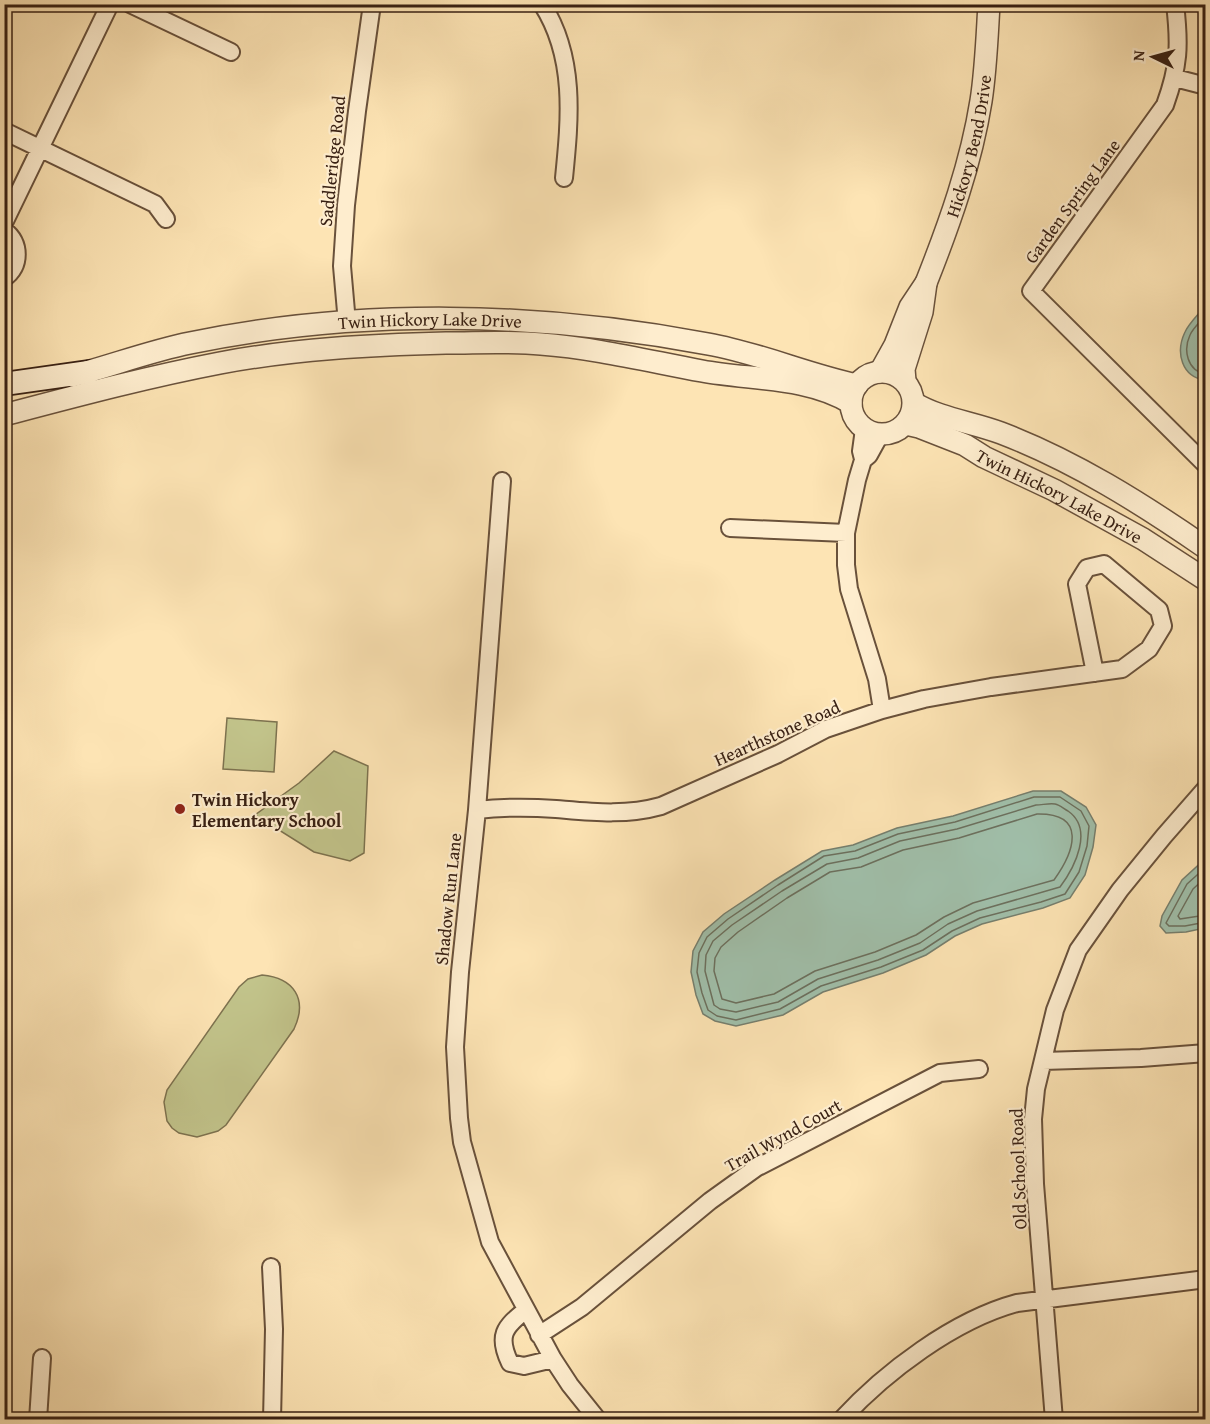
<svg xmlns="http://www.w3.org/2000/svg" width="1210" height="1424" font-family="'Gentium Book Plus',serif">
  <style>
    .green { fill: #c2c48b; stroke: #7d724f; stroke-width: 1.5 }
    .water { fill: #a0bfaa; stroke: #767f6e; stroke-width: 1.5 }
    .lines { fill: none; stroke-linecap: round; stroke-linejoin: round }
    .shore { stroke: #6c705e; stroke-width: 1.5 }
    .minor-casing { stroke: #69513b; stroke-width: 20 }
    .tertiary-casing { stroke: #69513b; stroke-width: 24 }
    .secondary-casing { stroke: #382013; stroke-width: 26 }
    .minor { stroke: #feedce; stroke-width: 16 }
    .tertiary { stroke: #feedce; stroke-width: 21 }
    .secondary { stroke: #feedce; stroke-width: 22 }
    .poi-dot { fill: #8f2418; stroke: #feedce; stroke-width: 2 }
    .labels { text-anchor: middle; dominant-baseline: central; stroke-width: 4.5; stroke-linejoin: round; paint-order: stroke }
    .street-label { font-size: 18px; fill: #382013; stroke: #feedce }
    .poi-label { font-size: 18px; font-weight: bold; fill: #382013; stroke: #feedce; text-anchor: start }
  </style>
  <rect width="100%" height="100%" fill="#fde4b4"/>
  <filter id="stains"><feTurbulence type="fractalNoise" baseFrequency=".00333" numOctaves="4"/><feColorMatrix values="0 0 0 0 .2 0 0 0 0 .09 0 0 0 0 .02 0 0 0 .5 -.17"/></filter>
  <radialGradient id="worn" r=".72"><stop offset=".6" stop-color="#630" stop-opacity="0"/><stop offset="1" stop-color="#630" stop-opacity=".3"/></radialGradient>
  <path class="green" d="M227,718L277,722L274,772L223,769Z
    M334,751L368,766L364,853L350,861L314,852L255,815L299,783Z
    M262,975C294,978 308,999 294,1029L226,1125L218,1131L197,1137L179,1133L172,1128L167,1121L164,1102L167,1090L239,987L248,979Z"/>
  <path class="water" d="M1205,306V380C1182,377 1175,353 1185,332C1189,323 1199,314 1205,306Z
    M1033,791H1061L1086,807L1096,825L1093,847L1085,875L1070,898L1043,908L982,924L955,936L926,955L883,973L823,992L783,1015L736,1026L715,1021L703,1014L696,995L691,972L693,951L703,932L724,914L775,880L822,851L853,845L897,828L953,816Z
    M1205,859V928L1186,932L1166,933L1160,926L1162,916L1182,880Z"/>
  <g class="lines">
    <path class="shore" d="M1206,315C1201,321 1193,328 1190,335C1183,350 1187,371 1206,374
      M1034,797H1060L1081,811L1089,826L1087,846L1079,872L1065,894L1041,902L980,918L952,931L923,950L881,967L821,986L780,1009L736,1020L717,1016L708,1010L702,993L697,972L699,953L707,937L728,919L778,885L824,856L855,851L898,834L955,822Z
      M1036,805C1042,805 1049,803 1055,804C1060,805 1064,809 1068,811C1094,829 1075,867 1060,887L977,911L948,924L920,943L878,960L818,979L778,1002L736,1012L720,1009L714,1005L705,971L706,955L713,941L732,925L782,891L827,864L858,858L900,841L957,829Z
      M1037,814C1087,813 1075,851 1054,880L973,903L944,917L916,935L875,952L815,971L774,994L736,1003L722,999L714,971L715,958L721,947L738,932L787,898L830,872L861,867L903,850L959,838Z
      M1206,867L1187,884L1166,923L1169,926H1185L1206,922
      M1206,877L1193,889L1178,916L1180,919L1206,915"/>
    <g class="minor-casing">
      <path id="minor" d="M130,4L231,52
        M542,4C576,57 570,118 564,178
        M1175,4C1180,46 1179,66 1165,105L1031,291L1206,465
        M1175,78L1206,86
        M4,131L155,204L166,219
        M4,223L110,4
        M4,230C21,243 21,266 4,278
        M347,323L342,266L346,205L357,111L372,4
        M880,435L869,455L863,460L857,480L846,533V565L849,589L877,679L882,710
        M863,459L861,451L864,429
        M502,481L477,810L460,972L455,1047L459,1118L462,1142L490,1242L553,1359L570,1385L598,1420
        M730,528L846,533
        M477,810C503,807 529,807 556,809C592,812 625,816 661,806L778,754L826,729L882,710L924,699L991,687L1122,669L1149,649L1163,626L1159,610L1104,564L1087,568L1077,584L1095,673
        M1043,1061L1141,1058L1206,1053
        M271,1267L274,1329L272,1420
        M526,1310C504,1327 497,1336 510,1363L524,1366L553,1359
        M539,1335L582,1307L710,1201L756,1168L940,1073L979,1069
        M38,1420L42,1358
        M841,1420C885,1372 954,1320 1017,1303L1206,1279
        M1054,1420L1035,1184L1033,1119L1036,1089L1055,1010L1078,950L1120,890L1164,836L1206,788"/>
    </g>
    <g class="tertiary-casing">
      <g id="tertiary">
        <path id="s1" d="M926,283C949,225 971,164 981,101C986,69 987,37 989,4"/>
        <circle cx="882" cy="403" r="31"/>
        <path d="M880,372L895,345L910,307L926,283L922,312L904,369L905,381"/>
        <path id="s2" d="M72,376C111,366 150,351 190,343C360,308 538,312 708,344C759,353 806,374 857,385"/>
        <path d="M914,403C941,419 972,422 1001,433C1074,461 1141,503 1206,548"/>
        <path d="M4,415C76,396 147,377 220,363C294,349 370,345 446,343C477,343 509,341 541,344C595,348 648,361 702,371C750,380 807,376 851,403"/>
        <path id="s3" d="M906,424L919,427L965,445L984,457L1054,490L1143,539L1206,580"/>
      </g>
    </g>
    <g class="secondary-casing">
      <path id="secondary" d="M4,384L89,372"/>
    </g>
    <use href="#minor" class="minor"/>
    <use href="#tertiary" class="tertiary"/>
    <use href="#secondary" class="secondary"/>
  </g>
  <circle class="poi-dot" cx="180" cy="809" r="6"/>
  <g class="labels">
    <g class="street-label">
      <text stroke="none"><textPath href="#s1" startOffset="144">Hickory Bend Drive</textPath></text>
      <text transform="translate(332 161) rotate(-84)">Saddleridge Road</text>
      <text transform="translate(1072 201) rotate(-54)">Garden Spring Lane</text>
      <text stroke="none"><textPath href="#s2" startOffset="364">Twin Hickory Lake Drive</textPath></text>
      <text stroke="none"><textPath href="#s3" startOffset="170">Twin Hickory Lake Drive</textPath></text>
      <text transform="translate(777 733) rotate(-24)">Hearthstone Road</text>
      <text transform="translate(448 899) rotate(-84)">Shadow Run Lane</text>
      <text transform="translate(783 1135) rotate(-29)">Trail Wynd Court</text>
      <text transform="translate(1018 1169) rotate(-92)">Old School Road</text>
    </g>
    <g class="poi-label">
      <text x="192" y="799">Twin Hickory<tspan x="192" dy="21">Elementary School</tspan></text>
    </g>
  </g>
  <rect width="1210" height="1424" fill="none" stroke="#fde4b4" stroke-width="24"/>
  <rect x="6" y="6" width="1198" height="1412" fill="none" stroke="#382013" stroke-width="3"/>
  <rect x="12" y="12" width="1186" height="1400" fill="none" stroke="#382013" stroke-width="1.5"/>
  <g transform="translate(1153 57) rotate(275)" stroke="#feedce" stroke-width="4.5" paint-order="stroke">
  <path d="M0-4.5L10 22L0 15L-10 22Z" fill="#382013"/>
  <text y="-9" font-size="16" font-weight="bold" text-anchor="middle" fill="#382013">N</text>
  </g>
  <rect width="100%" height="100%" filter="url(#stains)"/>
  <rect width="100%" height="100%" fill="url(#worn)"/>
</svg>
